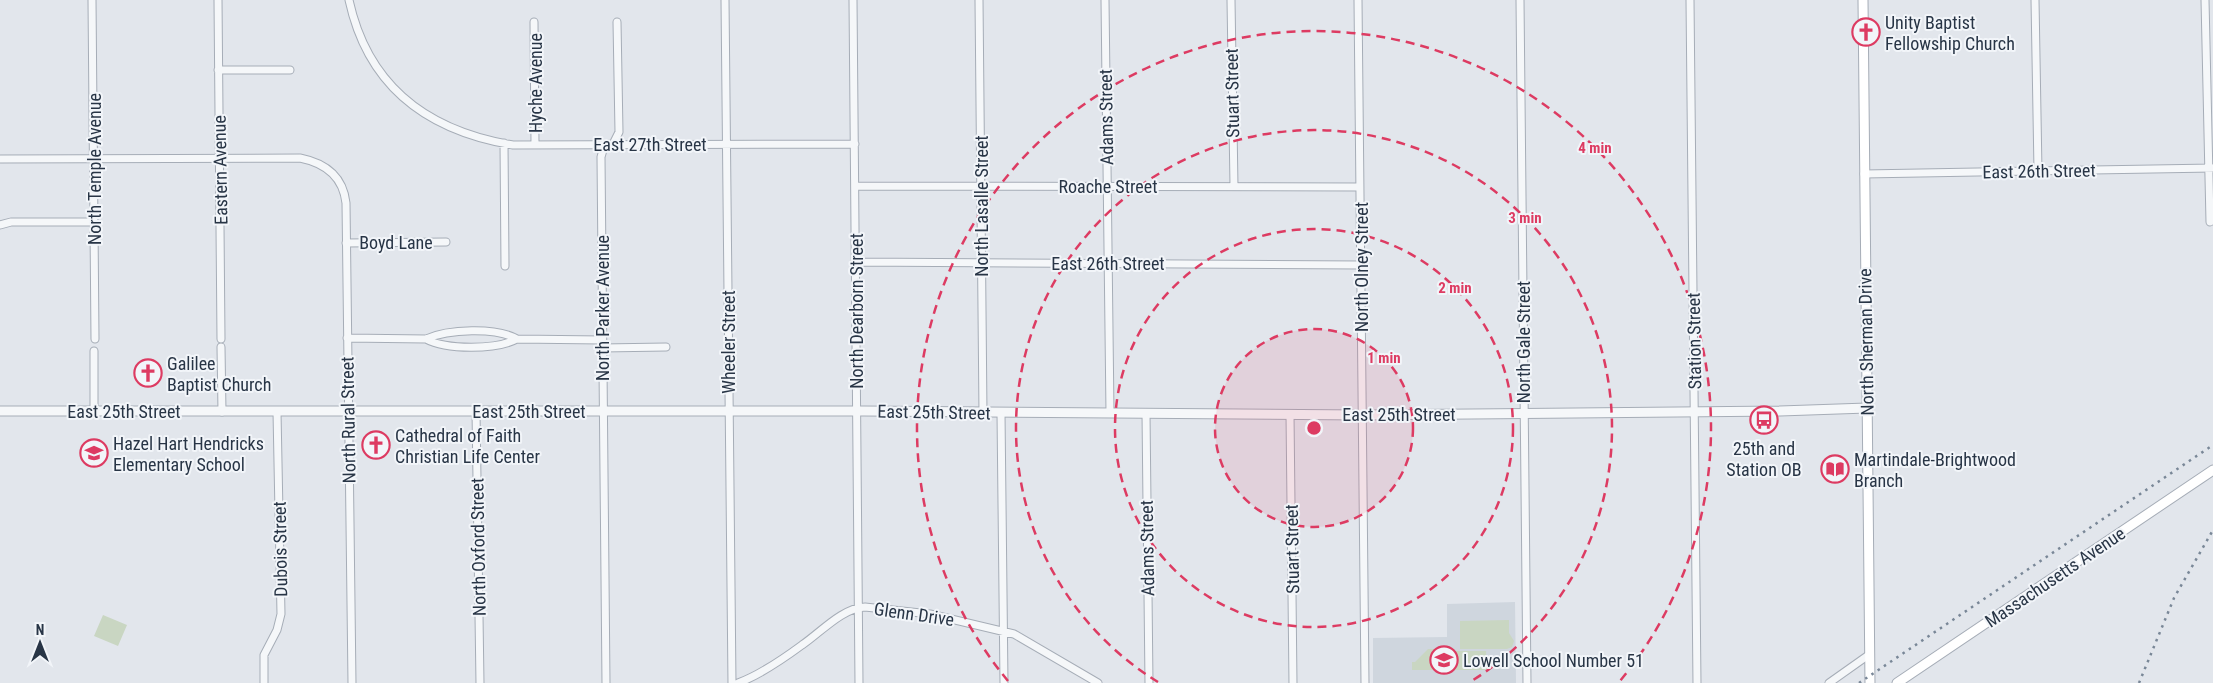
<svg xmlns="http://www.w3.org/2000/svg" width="2213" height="683" font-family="'Roboto Condensed',sans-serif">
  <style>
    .built { fill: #cfd6de }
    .green { fill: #c9d6c2 }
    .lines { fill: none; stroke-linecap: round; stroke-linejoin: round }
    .minor-casing { stroke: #a6adb7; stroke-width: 9 }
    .tertiary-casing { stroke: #a6adb7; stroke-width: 11 }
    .secondary-casing { stroke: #a6adb7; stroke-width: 11 }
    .minor { stroke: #f5f7f9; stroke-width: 7 }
    .tertiary { stroke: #f5f7f9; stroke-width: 9 }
    .secondary { stroke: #fff; stroke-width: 9 }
    .rail { stroke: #798797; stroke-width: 2.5; stroke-dasharray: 2.5 5; stroke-linecap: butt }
    .ring { fill: none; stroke: #dd3b62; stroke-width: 2.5; stroke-dasharray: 9 6 }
    .labels { text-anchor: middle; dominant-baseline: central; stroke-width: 4; stroke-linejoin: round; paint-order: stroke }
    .poi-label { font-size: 18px; fill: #283546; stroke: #f2f5f9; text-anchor: start }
    .street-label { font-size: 18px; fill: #283546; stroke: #f2f5f9 }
    .centre { fill: #dd3b62; stroke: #f2f5f9; stroke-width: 2.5 }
    .ring-label { font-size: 15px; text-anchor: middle; font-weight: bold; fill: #dd3b62; stroke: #f2f5f9; stroke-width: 4; stroke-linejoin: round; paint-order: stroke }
  </style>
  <rect width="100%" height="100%" fill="#e2e6ec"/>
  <path class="built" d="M1515,602L1516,683H1373V638L1447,637V604Z"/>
  <path class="green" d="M103,615L127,625L118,646L94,636Z
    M1509,620V633L1514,641L1512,647L1507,649H1460V621Z
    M1428,649H1450V651H1486L1487,670H1412V662H1415Z"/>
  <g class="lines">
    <g class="minor-casing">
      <path id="minor" d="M92,0L95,339
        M218,0L221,339
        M349,0C368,87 428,131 513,145L855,144
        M725,0L732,683
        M853,0L859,683
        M979,0L983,413
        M1105,0L1110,413
        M1231,0L1234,186
        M1358,0L1365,683
        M1520,0L1527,683
        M1690,0L1697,683
        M2035,0L2038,171
        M2205,0L2210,222
        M534,22L535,145
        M218,70H290
        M504,143L505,266
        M613,144L619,132L617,22
        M0,159L300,158C325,163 343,176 346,203L352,683
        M1864,174L2213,168
        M855,186L1360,187
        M0,225L11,222H94
        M346,243L446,242
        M856,262L1361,265
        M347,338L426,339C448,329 496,327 517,339
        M426,339C446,350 496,350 517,339L602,340
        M221,347L222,412
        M602,348L666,347
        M94,351V411
        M476,411L480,683
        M1001,413L1004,683
        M1146,413L1149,683
        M1290,414L1293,683
        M264,683V655L277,630L281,614L277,412
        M606,683L601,157L603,150L608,144
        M738,683C760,675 783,659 802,645C820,633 842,608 865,607L930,614L1014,634L1098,683
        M1829,683L1870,654"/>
    </g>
    <g class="tertiary-casing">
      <path id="tertiary" d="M0,411H864L1362,415L1780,411L1867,408"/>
    </g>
    <g class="secondary-casing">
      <path id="secondary" d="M1863,0L1870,683
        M1897,683L2213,470"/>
    </g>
    <use href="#minor" class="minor"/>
    <use href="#tertiary" class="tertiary"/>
    <use href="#secondary" class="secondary"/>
    <path class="rail" d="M1859,683L2213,445
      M2139,683L2174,598L2213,530"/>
  </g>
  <circle cx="1314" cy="428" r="99" fill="#dd3b62" fill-opacity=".12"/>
  <g class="ring">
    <circle cx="1314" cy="428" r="99"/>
    <circle cx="1314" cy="428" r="199"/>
    <path d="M1158 682A298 298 0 1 1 1470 682"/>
    <path d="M1008 681A397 397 0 1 1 1620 681"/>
  </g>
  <defs>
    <g id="church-ring" transform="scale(1.4375)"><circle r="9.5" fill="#f2f5f9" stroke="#dd3b62" stroke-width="1.5"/><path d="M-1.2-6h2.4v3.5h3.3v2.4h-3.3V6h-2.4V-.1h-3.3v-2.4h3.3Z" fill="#dd3b62"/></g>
    <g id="bus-ring" transform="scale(1.4375)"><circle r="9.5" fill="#f2f5f9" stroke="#dd3b62" stroke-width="1.5"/><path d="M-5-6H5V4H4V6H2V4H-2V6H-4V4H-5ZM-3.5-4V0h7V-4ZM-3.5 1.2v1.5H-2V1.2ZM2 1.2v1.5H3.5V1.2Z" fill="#dd3b62"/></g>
    <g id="school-ring" transform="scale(1.4375)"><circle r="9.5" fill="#f2f5f9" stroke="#dd3b62" stroke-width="1.5"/><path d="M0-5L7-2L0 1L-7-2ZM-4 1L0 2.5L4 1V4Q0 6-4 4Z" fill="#dd3b62"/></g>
    <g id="library-ring" transform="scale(1.4375)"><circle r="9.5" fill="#f2f5f9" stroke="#dd3b62" stroke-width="1.5"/><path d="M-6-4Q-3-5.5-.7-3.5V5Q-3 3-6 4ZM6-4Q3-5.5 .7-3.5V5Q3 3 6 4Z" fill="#dd3b62"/></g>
  </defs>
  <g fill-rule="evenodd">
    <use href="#church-ring" x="1866" y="32"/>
    <use href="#church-ring" x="148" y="373"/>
    <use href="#bus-ring" x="1764" y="420"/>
    <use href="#church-ring" x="376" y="445"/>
    <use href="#school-ring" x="94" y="453"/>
    <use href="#library-ring" x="1835" y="469"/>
    <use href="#school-ring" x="1444" y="660"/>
  </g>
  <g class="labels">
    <g class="poi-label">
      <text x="1885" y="22">Unity Baptist<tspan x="1885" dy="21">Fellowship Church</tspan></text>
      <text x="167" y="363">Galilee<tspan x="167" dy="21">Baptist Church</tspan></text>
      <text x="395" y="435">Cathedral of Faith<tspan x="395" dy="21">Christian Life Center</tspan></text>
      <text x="113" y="443">Hazel Hart Hendricks<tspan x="113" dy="21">Elementary School</tspan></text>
      <text x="1764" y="448" text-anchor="middle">25th and<tspan x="1764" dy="21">Station OB</tspan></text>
      <text x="1854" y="459">Martindale-Brightwood<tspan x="1854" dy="21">Branch</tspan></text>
      <text x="1463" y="660">Lowell School Number 51</text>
    </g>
    <g class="street-label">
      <text transform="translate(535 83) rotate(-90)">Hyche Avenue</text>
      <text transform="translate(1232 93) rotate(-91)">Stuart Street</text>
      <text transform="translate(1106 117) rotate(-91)">Adams Street</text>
      <text x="650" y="144">East 27th Street</text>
      <text transform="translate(94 169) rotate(-90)">North Temple Avenue</text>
      <text transform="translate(220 170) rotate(-91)">Eastern Avenue</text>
      <text transform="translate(2039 171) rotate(-1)">East 26th Street</text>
      <text x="1108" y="186">Roache Street</text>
      <text transform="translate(981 206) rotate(-90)">North Lasalle Street</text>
      <text x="396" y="242">Boyd Lane</text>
      <text x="1108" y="263">East 26th Street</text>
      <text transform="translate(1361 267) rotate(-90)">North Olney Street</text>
      <text transform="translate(602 308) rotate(-90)">North Parker Avenue</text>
      <text transform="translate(856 311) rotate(-90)">North Dearborn Street</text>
      <text transform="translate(1694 341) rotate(-91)">Station Street</text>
      <text transform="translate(728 342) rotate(-90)">Wheeler Street</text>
      <text transform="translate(1523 342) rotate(-90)">North Gale Street</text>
      <text transform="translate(1866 342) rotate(-91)">North Sherman Drive</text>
      <text x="124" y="411">East 25th Street</text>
      <text x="529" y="411">East 25th Street</text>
      <text transform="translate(934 412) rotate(1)">East 25th Street</text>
      <text x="1399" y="414">East 25th Street</text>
      <text transform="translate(348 420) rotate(-91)">North Rural Street</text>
      <text transform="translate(478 547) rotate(-91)">North Oxford Street</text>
      <text transform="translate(1147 548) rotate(-91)">Adams Street</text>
      <text transform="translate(280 549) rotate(-91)">Dubois Street</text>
      <text transform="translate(1292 549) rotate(-91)">Stuart Street</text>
      <text transform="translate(2055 577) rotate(-34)">Massachusetts Avenue</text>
      <text transform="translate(914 614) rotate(8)">Glenn Drive</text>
    </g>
  </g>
  <circle cx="1314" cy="428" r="8" class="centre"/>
  <g class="ring-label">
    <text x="1595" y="153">4 min</text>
    <text x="1525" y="223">3 min</text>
    <text x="1455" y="293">2 min</text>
    <text x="1384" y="363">1 min</text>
  </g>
  <g transform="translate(40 643)" stroke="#f2f5f9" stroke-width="4" paint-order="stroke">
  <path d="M0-4L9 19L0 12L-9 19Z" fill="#283546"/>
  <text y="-8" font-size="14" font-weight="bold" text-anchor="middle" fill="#283546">N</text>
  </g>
</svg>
